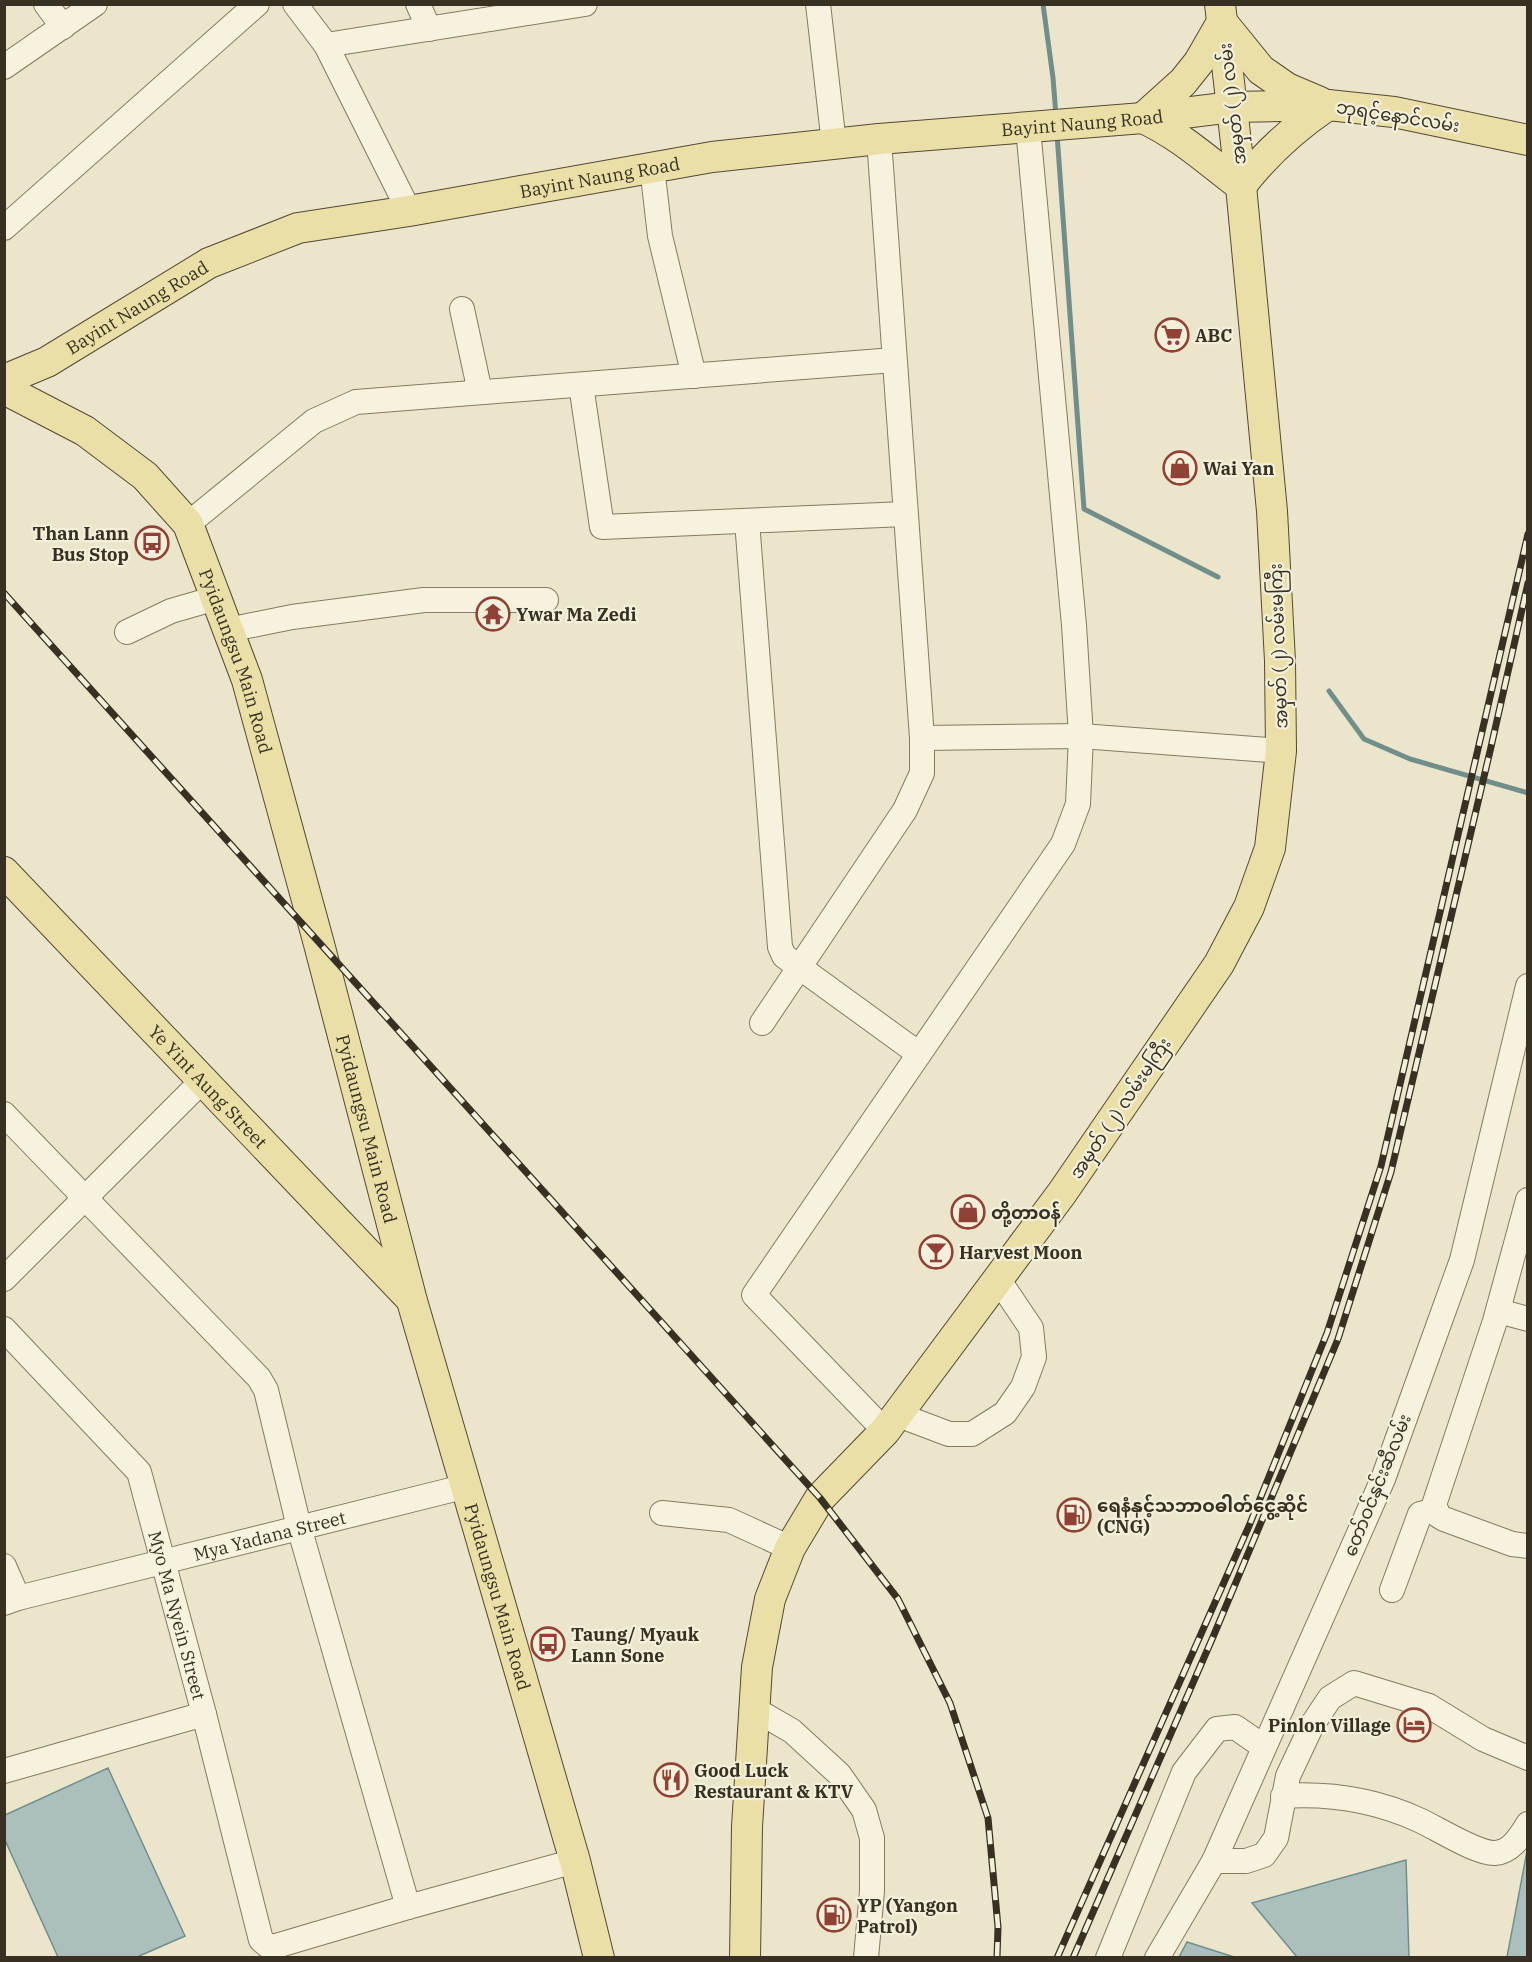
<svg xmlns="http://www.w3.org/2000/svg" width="1532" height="1962" font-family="'IBM Plex Serif','Noto Sans Myanmar',serif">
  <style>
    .water { fill: #abc0bd; stroke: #728e8b; stroke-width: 1.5 }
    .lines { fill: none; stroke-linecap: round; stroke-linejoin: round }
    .stream { stroke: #728e8b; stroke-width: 5 }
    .minor-casing { stroke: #867a60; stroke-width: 26 }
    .major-casing { stroke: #554834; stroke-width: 32 }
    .minor { stroke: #f6f2dd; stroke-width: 24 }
    .major { stroke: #e9dfa7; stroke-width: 30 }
    .rail-casing { stroke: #383022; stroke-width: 7 }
    .rail { stroke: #f3efda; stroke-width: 4.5; stroke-dasharray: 14; stroke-linecap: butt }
    .labels { text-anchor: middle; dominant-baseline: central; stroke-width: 4.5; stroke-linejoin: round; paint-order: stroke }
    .street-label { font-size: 18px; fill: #383022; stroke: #f3efda }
    .poi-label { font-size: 18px; font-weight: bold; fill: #383022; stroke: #f3efda; text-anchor: start }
  </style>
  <rect width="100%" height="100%" fill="#ebe6cb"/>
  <path class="water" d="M108,1768L185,1936L137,1957H58L5,1840V1815Z
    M1527,1850V1957H1507L1527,1851Z
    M1406,1860L1409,1957H1297L1252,1903Z
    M1187,1942L1234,1957H1179Z"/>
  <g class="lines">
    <path class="stream" d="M1043,4L1053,78L1056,116
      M1057,134L1084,509L1218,577
      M1329,691L1364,739L1410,759L1528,793"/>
    <g class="minor-casing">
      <g id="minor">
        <path d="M46,4L63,27"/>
        <path d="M295,4L326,45L409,211"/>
        <path d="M418,4L429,29"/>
        <path d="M818,4L834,144"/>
        <path d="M326,45L585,4"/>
        <path d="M4,67L95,4"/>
        <path d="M652,167L660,236L694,376"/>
        <path d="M4,228L257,4"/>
        <path d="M462,309L480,392"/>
        <path d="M581,385L602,527L905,514"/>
        <path d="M747,521L780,947L784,956L919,1054"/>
        <path d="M188,524L314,421L356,402L894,360"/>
        <path d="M228,630L292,617L424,600H546"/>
        <path d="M127,632L171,611L216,598"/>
        <path d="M922,738L1081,736L1281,751"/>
        <path d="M762,1023L905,810L922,773V738L879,139"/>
        <path d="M4,1114L259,1378L266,1390L299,1527L408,1907"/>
        <path d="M1528,1200L1495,1321L1434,1505L1439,1516L1444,1519L1512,1544L1528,1546"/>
        <path d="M4,1279L204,1079"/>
        <path d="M1498,1311L1528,1319"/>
        <path id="s1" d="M4,1329L139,1472L204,1714L261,1940L268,1946H276L408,1907L575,1861"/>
        <path d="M896,1414L949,1434H972L1005,1413L1023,1387L1034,1357L1031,1328L998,1279"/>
        <path d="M885,1431L754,1295L1063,844L1078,804L1081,736L1074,625L1028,128"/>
        <path d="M662,1513L729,1520L790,1548"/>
        <path d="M4,1566L18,1598"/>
        <path d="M1392,1590L1420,1514L1435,1510"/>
        <path id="s2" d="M4,1603L18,1598L467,1486"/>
        <path d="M754,1709L792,1731L839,1774L864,1810L872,1838V1891L866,1958"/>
        <path d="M4,1771L204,1714"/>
        <path d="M1283,1796C1331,1793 1375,1800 1419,1820C1437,1828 1477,1854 1495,1853C1511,1852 1520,1837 1528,1824"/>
        <path d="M1214,1861H1246L1264,1855L1276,1838L1288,1776L1312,1725L1330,1698L1354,1683L1429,1706L1483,1739L1528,1758"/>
        <path d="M1108,1958L1184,1772L1217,1729L1235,1727L1264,1747"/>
        <path d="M1157,1958L1214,1861L1383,1479L1462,1260L1528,986"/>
      </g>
    </g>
    <g class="major-casing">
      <g id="major">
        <path d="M1222,22L1261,70L1287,88L1320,102"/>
        <path d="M1143,118L1183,82L1199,62L1222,22"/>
        <path d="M1143,118C1180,135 1209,162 1241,186"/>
        <path d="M1241,186C1266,153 1294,128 1328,105"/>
        <path id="s3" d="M4,380L47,362L209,263L298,228L409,211L712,157L879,139L1143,118L1232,107L1328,105L1394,112L1528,140"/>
        <path id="s4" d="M4,389L85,431L145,476L188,524L247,680L319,944L412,1301L575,1861L599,1958"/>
        <path id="s5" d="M4,872L410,1298"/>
        <path d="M745,1958L747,1827L757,1667L770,1599L790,1548L820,1498L885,1431L1062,1193L1219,964L1249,907L1270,848L1281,751L1280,661L1272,511L1241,186L1220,4"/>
      </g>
    </g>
    <use href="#minor" class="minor"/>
    <use href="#major" class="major"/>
    <g class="rail-casing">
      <path id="rail" d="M4,593L820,1498L898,1599L950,1703L988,1818L998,1927L997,1958
        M1057,1958L1249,1526L1327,1333L1381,1166L1528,534
        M1073,1958L1213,1637L1338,1339L1391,1172L1491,747L1528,583"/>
    </g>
    <use href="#rail" class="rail"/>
  </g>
  <defs>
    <g id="supermarket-ring" transform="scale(1.725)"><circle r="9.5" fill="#f3efda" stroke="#904236" stroke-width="1.5"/><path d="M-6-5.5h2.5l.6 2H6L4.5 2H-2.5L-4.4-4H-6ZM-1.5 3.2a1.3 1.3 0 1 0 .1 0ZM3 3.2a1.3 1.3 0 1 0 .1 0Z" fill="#904236"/></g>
    <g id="shop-ring" transform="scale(1.725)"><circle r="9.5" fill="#f3efda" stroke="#904236" stroke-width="1.5"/><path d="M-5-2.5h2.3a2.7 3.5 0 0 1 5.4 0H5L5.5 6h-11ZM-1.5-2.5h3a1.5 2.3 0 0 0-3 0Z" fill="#904236"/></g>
    <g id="bus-ring" transform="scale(1.725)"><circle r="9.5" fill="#f3efda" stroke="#904236" stroke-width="1.5"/><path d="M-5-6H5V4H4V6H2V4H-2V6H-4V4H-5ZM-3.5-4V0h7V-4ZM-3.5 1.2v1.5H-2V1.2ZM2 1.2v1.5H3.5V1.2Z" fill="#904236"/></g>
    <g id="temple-ring" transform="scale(1.725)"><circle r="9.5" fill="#f3efda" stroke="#904236" stroke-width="1.5"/><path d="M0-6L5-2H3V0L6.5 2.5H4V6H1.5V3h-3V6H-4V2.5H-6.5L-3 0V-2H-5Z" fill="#904236"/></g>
    <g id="bar-ring" transform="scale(1.725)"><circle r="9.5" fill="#f3efda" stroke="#904236" stroke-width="1.5"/><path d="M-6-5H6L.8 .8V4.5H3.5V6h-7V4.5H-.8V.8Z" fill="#904236"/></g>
    <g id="fuel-ring" transform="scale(1.725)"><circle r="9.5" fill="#f3efda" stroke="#904236" stroke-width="1.5"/><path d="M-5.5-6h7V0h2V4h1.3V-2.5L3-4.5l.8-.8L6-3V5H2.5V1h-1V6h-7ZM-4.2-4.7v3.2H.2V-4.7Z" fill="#904236"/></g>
    <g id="hotel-ring" transform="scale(1.725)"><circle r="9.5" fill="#f3efda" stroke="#904236" stroke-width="1.5"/><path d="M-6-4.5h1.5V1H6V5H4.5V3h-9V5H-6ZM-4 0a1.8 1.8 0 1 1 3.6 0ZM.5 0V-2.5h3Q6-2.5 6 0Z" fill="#904236"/></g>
    <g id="restaurant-ring" transform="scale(1.725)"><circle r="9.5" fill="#f3efda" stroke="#904236" stroke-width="1.5"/><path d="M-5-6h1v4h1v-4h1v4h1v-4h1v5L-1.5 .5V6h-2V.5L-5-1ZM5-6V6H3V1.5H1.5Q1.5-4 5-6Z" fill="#904236"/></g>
  </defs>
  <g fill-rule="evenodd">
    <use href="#supermarket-ring" x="1172" y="335"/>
    <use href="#shop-ring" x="1180" y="468"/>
    <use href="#bus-ring" x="152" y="543"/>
    <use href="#temple-ring" x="493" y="614"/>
    <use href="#shop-ring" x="968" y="1212"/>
    <use href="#bar-ring" x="936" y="1252"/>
    <use href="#fuel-ring" x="1074" y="1515"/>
    <use href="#bus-ring" x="548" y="1644"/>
    <use href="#hotel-ring" x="1414" y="1725"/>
    <use href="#restaurant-ring" x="671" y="1780"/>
    <use href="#fuel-ring" x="834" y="1915"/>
  </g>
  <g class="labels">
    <g class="street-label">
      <text transform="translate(1232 104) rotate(-97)">အမှတ် (၂) လမ်း</text>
      <text transform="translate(1398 116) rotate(9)">ဘုရင့်နောင်လမ်း</text>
      <text stroke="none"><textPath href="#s3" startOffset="1124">Bayint Naung Road</textPath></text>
      <text stroke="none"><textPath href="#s3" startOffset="638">Bayint Naung Road</textPath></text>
      <text stroke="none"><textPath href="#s3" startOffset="152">Bayint Naung Road</textPath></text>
      <text transform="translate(1278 646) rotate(-92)">အမှတ် (၂) လမ်းမကြီး</text>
      <text stroke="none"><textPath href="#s4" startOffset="376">Pyidaungsu Main Road</textPath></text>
      <text stroke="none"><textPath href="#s5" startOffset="296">Ye Yint Aung Street</textPath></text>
      <text transform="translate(1120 1108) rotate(-56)">အမှတ် (၂) လမ်းမကြီး</text>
      <text stroke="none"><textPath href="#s4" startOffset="862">Pyidaungsu Main Road</textPath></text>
      <text transform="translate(1377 1485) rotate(-68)">တော်ဝင်နှင်းဆီလမ်း</text>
      <text stroke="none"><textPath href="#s2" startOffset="274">Mya Yadana Street</textPath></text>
      <text stroke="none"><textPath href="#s4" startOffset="1348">Pyidaungsu Main Road</textPath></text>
      <text stroke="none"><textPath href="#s1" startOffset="345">Myo Ma Nyein Street</textPath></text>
    </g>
    <g class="poi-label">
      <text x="1195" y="335">ABC</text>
      <text x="1203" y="468">Wai Yan</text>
      <text x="129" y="533" text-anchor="end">Than Lann<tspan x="129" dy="21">Bus Stop</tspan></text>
      <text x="516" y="614">Ywar Ma Zedi</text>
      <text x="991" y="1212">တို့တာဝန်</text>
      <text x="959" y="1252">Harvest Moon</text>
      <text x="1097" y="1505">ရေနံနှင့်သဘာဝဓါတ်ငွေ့ဆိုင်<tspan x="1097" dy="21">(CNG)</tspan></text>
      <text x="571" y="1634">Taung/ Myauk<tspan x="571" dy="21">Lann Sone</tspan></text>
      <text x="1391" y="1725" text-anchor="end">Pinlon Village</text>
      <text x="694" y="1770">Good Luck<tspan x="694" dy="21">Restaurant &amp; KTV</tspan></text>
      <text x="857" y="1905">YP (Yangon<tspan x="857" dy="21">Patrol)</tspan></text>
    </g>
  </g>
  <rect width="1532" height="1962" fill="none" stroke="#383022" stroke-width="12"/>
</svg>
